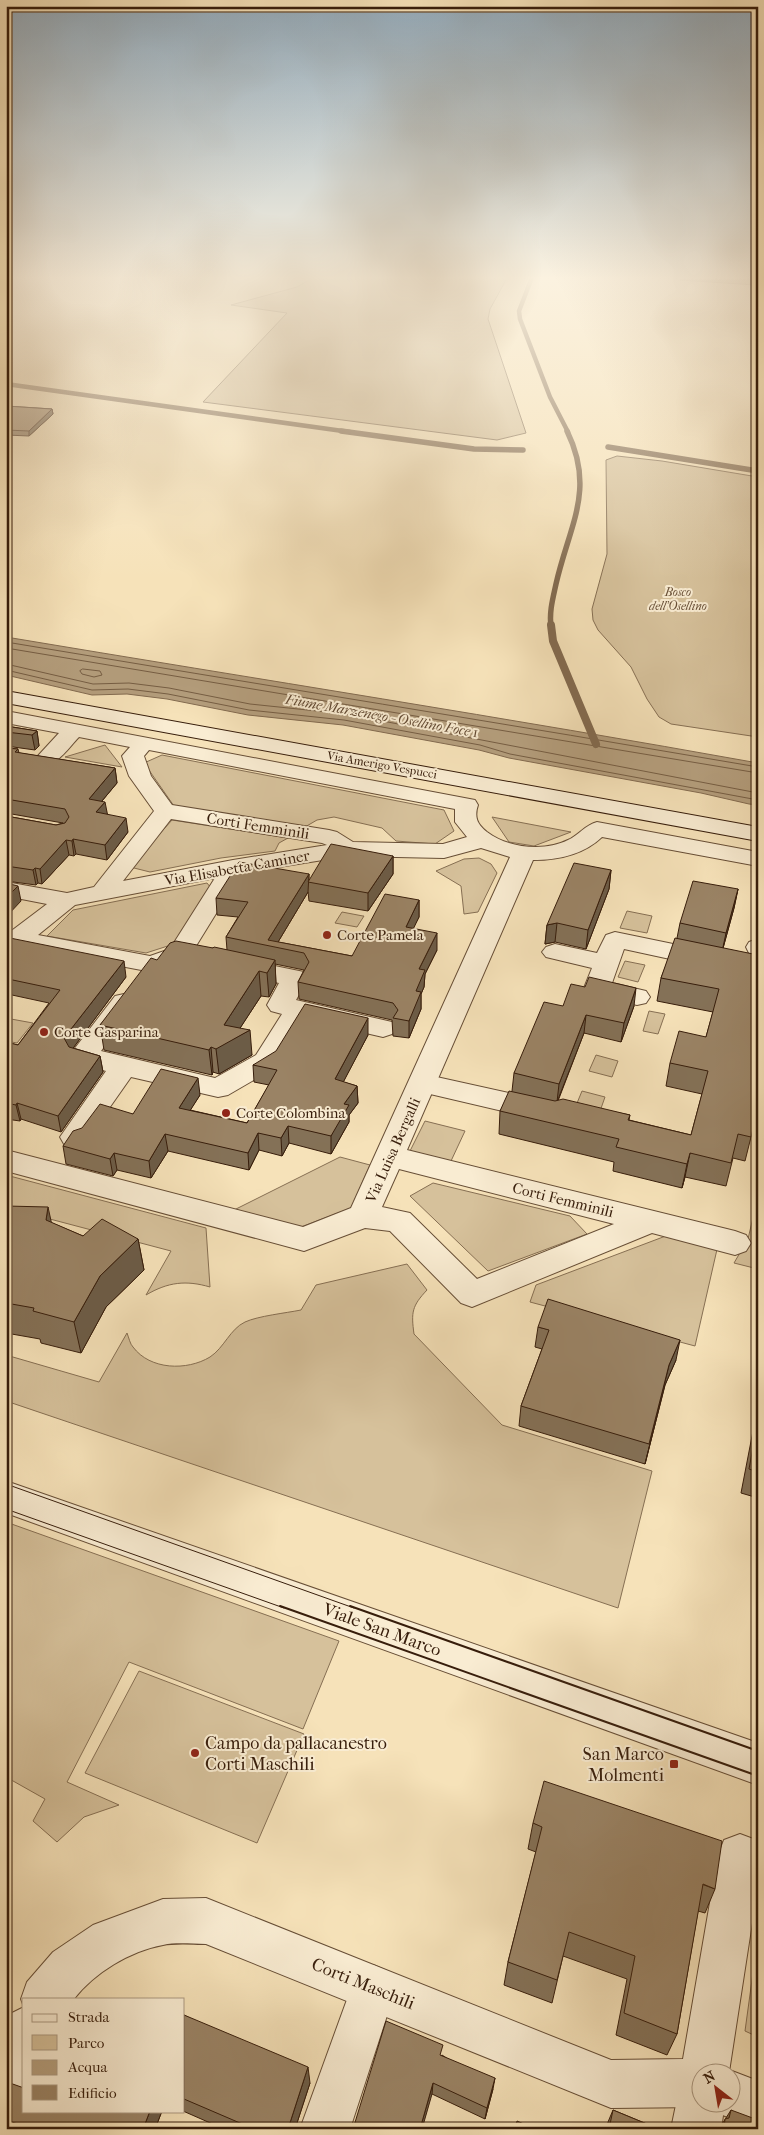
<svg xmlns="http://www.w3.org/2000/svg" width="764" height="2135" font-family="'IM FELL French Canon',serif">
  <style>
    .green { fill: #d6c19b; stroke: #866f53 }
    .water { fill: #b59f7e; stroke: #836b50 }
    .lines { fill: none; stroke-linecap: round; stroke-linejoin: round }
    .shore { stroke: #765e44; stroke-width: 1 }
    .stream-far2 { stroke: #836b50; stroke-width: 4.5 }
    .stream-far1 { stroke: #836b50; stroke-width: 5.5 }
    .stream { stroke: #836b50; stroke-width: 8 }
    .pedestrian-casing { stroke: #674e36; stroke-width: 2 }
    .minor-casing { stroke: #674e36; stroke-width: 2 }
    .tertiary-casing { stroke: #674e36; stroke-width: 2 }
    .secondary-casing { stroke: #371d0b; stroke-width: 2 }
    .pedestrian { fill: #f9ecd2; fill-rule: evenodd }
    .minor { fill: #f9ecd2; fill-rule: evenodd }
    .tertiary { fill: #f9ecd2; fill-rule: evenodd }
    .secondary { fill: #f9ecd2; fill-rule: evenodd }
    .tram-far1 { stroke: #371d0b; stroke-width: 1 }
    .tram { stroke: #371d0b; stroke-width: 2 }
    .wall { fill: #847157; stroke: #371d0b }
    .shaded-wall { fill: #6c5c47; stroke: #371d0b }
    .building { fill: #9a8365; stroke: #371d0b }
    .poi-dot { fill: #8f2418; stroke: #f9ecd2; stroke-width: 2 }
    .labels { text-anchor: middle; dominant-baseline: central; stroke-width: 4; stroke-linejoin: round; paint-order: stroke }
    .far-park-label { font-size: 12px; font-style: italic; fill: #674e36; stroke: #f9ecd2 }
    .far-street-label { font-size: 12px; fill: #371d0b; stroke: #f9ecd2 }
    .far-water-label { font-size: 14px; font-style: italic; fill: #634a33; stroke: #f9ecd2 }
    .street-label { font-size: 15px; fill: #371d0b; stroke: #f9ecd2 }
    .poi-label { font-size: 15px; fill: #371d0b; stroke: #f9ecd2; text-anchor: start }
    .near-street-label { font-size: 18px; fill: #371d0b; stroke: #f9ecd2 }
    .near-poi-label { font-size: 18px; fill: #371d0b; stroke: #f9ecd2; text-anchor: start }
  </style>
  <rect width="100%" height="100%" fill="#f6e2b9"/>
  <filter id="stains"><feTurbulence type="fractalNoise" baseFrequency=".004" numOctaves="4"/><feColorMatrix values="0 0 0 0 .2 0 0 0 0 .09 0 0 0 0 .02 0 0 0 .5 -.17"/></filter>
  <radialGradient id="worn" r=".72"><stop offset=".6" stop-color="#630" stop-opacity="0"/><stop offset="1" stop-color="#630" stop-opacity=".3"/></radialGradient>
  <path class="green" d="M309,280H506L490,309L488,319L526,433L497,440L203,402L287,313L231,305L297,287Z
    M617,456L662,461L758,477V737L671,724L659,717L647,699L631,667L598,630L593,620L592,609L607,554L606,460Z
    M105,745L122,767L65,757Z
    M162,755L444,810L454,831L435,844L396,841L382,828L334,817L317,820L305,827L174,806L144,763Z
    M492,817L571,832L534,846L509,842Z
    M172,820L288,838L279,843L275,851L221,858L150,872L130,867Z
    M479,858L491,864L497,873L478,912L464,914L461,886L436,871L464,859Z
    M207,883L211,888L174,944L146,953L47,936L73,910Z
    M627,911L652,916L647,933L620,928Z
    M342,912L363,916H364L357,927L335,923Z
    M625,961L645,965L638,982L618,977Z
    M649,1011L665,1014L658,1034L643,1031Z
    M11,1019L33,1023L17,1043L6,1041V1024Z
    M596,1055L618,1061L612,1077L589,1071Z
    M582,1091L605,1097L599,1114L575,1108Z
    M425,1121L465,1131L451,1161L410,1151Z
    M340,1157L370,1165L351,1208L301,1227L234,1210Z
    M6,1175L206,1228L210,1287C186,1280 168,1282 146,1295L171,1251L12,1209L6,1216Z
    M433,1183L570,1216L587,1234L488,1271L410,1196Z
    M758,1196V1269L734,1263L748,1239Z
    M671,1234L718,1245L695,1346L530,1302L536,1285Z
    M407,1264L427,1290C412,1306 411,1312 414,1334L502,1425L652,1471L618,1608L6,1401V1355L99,1382L127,1333C129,1338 130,1344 133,1347C150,1370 187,1371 210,1357C224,1348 230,1329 245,1322C258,1316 286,1313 301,1310L316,1285Z
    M6,1522L339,1641L303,1729L129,1662L67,1782L119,1805L84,1817L57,1842L33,1821L45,1799L6,1777Z
    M139,1671L304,1734L257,1843L85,1773Z
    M758,1936V2037L745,2031Z"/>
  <path class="water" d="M6,637C257,679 508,718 758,763V805L749,804L701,793L509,758L479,750L343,725L248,715L167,699L127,694L92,695L6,675Z"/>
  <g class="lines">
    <path class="shore" d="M6,642C257,684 508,724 758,767
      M6,648L758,773
      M6,664L93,684L129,683L169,688L250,704L346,714L758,793
      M83,669L100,671L102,675L94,677L82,674L80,671Z
      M6,670L92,690L128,689L168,694L249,710L344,720L480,745L510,754L758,800"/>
    <path class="stream-far2" d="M531,280L519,311L520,319L550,397L568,432
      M6,384L350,432"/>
    <path class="stream-far1" d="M341,431L474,449L523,450
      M608,447L758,471
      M551,626C549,612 553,598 556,584C569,526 596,490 567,431"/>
    <path class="stream" d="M551,625L553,641L596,744"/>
    <g class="pedestrian-casing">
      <path id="pedestrian" d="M758,939V956L749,953L746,947L749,942Z
        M423,1074L541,1100L551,1103L555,1110L551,1117L541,1120L413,1090L409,1083L413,1076Z
        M373,1965L389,1972L396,1988L350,2129H300L357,1972Z
        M702,2071L707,2072H702V2102H725L721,2129H671L678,2095L685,2078Z"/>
    </g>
    <g class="minor-casing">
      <path id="minor" d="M6,711L475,800L478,805C474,817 477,824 487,832C508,848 544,852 568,840C579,835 585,825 597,822L758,852V866L602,837C583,855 558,860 533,860L407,1150L735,1231L746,1235L751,1243L746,1251L735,1255L652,1233L472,1307L461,1303L390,1231L365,1228L304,1251L6,1171V1150L303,1227L351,1208L510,857L481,848L444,858L348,856L241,873L188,959L161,970L152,972L20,947L6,951V935L47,904L6,896V882L67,893L94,887L154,811L129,776L122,756L130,747L79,737C67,749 57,768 39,763L35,759L59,733L6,723ZM149,750L455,809V822L467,837L443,844L353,842L337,832L329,830L172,805L151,776L144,756ZM171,819L322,843L327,845L233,860L123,881ZM215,878L170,949L150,956L38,935L75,905ZM399,1169L614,1224L477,1279L410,1213L382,1207Z
        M615,932L707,951L716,954L720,959L716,964L707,967L624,949L612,983L646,991L650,997L646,1003L637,1005L588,994L584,988L592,968L546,957L542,952L546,947L555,944L597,953L606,935Z
        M240,959L304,972L308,978L296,1000L392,1022L396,1028L392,1034L383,1037L305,1019L276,1067L228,1095L218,1097L131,1077L84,1144L74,1147L64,1144L60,1137L106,1071L73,1062L69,1056L115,996L124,994L133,996L137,1002L101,1051L215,1078L256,1055L282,1014L271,1011L267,1005L279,983L231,973L227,967L231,961Z
        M740,1834L756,1840L758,1846V1884L729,2072L732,2071L758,2081V2129L715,2112L711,2104L702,2107L611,2108L206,1944C192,1944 176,1942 163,1945C130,1951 94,1973 74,1999H24V2007L21,1999L27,1982L53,1952L93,1925L163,1899L206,1898L611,2060L683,2059L718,1856L724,1840ZM702,2072H732V2102H702Z
        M24,2007V2087L6,2095V2016Z"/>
    </g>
    <g class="tertiary-casing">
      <path id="tertiary" d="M6,1481L758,1743V1785L6,1513Z"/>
    </g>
    <g class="secondary-casing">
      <path id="secondary" d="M6,691L758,827V841L6,703Z"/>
    </g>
    <use href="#pedestrian" class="pedestrian"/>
    <use href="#minor" class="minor"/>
    <use href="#tertiary" class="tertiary"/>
    <use href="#secondary" class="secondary"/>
    <path class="tram-far1" d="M6,1484L354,1608
      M6,1509L284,1608"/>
    <path class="tram" d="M280,1606L758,1776
      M350,1606L758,1751"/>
  </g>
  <path class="wall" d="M680,280H757L755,285Z
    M6,406L52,409L53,414L29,436L6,435Z
    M6,726L37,731L39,746L35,750L6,746Z
    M6,748L18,749L19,753L115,768L117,783L102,801L107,814L128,832L107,860L76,854L74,856L69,855L42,884L38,883L36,885L6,881V816L56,825L63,823L6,813Z
    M393,856V874L368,911L309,901L308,892L278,942L352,956L419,900V917L413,928L437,950L425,974L424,987L421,994V1009L409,1038L393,1036L392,1020L299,999L298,982L304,970L275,964L276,984L269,997L261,996L240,1028L252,1055L219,1074L213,1072L212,1075L104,1050L100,1025L157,960L213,948L227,950L226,937L238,917L217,915L216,898L309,874V881Z
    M611,870L609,889L586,949L555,942L545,944L547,925Z
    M738,889L734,908L723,948L751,1137L745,1161L733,1158L726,1186L685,1177L682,1188L613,1171L614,1162L499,1134L500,1111L512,1091L514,1073L563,1006H634L621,1042L584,1033L558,1101L630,1115L629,1120L691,1135L702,1094L666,1086L670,1063L706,1037L713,1012L657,1001L661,978L677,938L680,923Z
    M6,942L126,977L73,1048L100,1056L103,1072L61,1132L21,1119L20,1121L6,1119V1042L18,1045L49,1003L12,995L6,1003Z
    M368,1035L343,1082L357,1086L358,1103L349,1115V1122L331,1154L289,1143L282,1156L259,1150L249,1170L168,1151L151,1178L117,1170L113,1176L66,1164L63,1146L133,1114L200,1095L190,1110L247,1123L269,1085L254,1082L253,1065Z
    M6,1206L52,1223L83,1236L138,1239L144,1270L106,1307L81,1353L41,1343L40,1339L6,1333Z
    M538,1327L676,1360L665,1385L645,1464L519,1426L521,1406L542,1349L535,1347Z
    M758,1405V1498L741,1493Z
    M533,1823L715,1889L705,1913L698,1911L677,2034L667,2055L616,2035L627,1979L563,1956L552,2003L504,1985L508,1962L536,1852L528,1849Z
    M184,2015L310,2083L295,2129H224L183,2111H184Z
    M442,2055L493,2089L485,2119L432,2094L353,2129Z
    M6,2084L24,2111H162L155,2129H6Z
    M613,2110L659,2129H607L608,2122Z
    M731,2110L758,2129H719Z"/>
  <path class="shaded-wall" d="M52,409L53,414L29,436V431Z
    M37,731L39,746L35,750L32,735Z
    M115,768L117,783L91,814L89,799Z
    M105,802L108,817L96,812Z
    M126,818L128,832L107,860L105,845Z
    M73,839L76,854L74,856L72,841Z
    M66,840L69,855L42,884L40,869Z
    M393,856V874L368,911V893Z
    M35,868L38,883L36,885L33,870Z
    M611,870L609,889L586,949L588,930Z
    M309,874L308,892L275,947L268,940Z
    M18,886L21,901L6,917V898Z
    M738,889L734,908L722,952L726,933Z
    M419,900V917L406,944V927Z
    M557,923L555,942L545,944L547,925Z
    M437,933V950L425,974L424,987L421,994V1009L409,1038V1021L419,969Z
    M275,960L276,984L269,997L267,973Z
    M124,961L126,977L68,1055L64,1038Z
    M259,971L261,996L233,1039L250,1030L252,1055L219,1074L216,1049L224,1025Z
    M8,979L12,995L6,1003V982Z
    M636,988L634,1006L621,1042L624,1023Z
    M586,1015L584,1033L557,1102L559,1084Z
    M368,1018V1035L336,1096L335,1079Z
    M211,1047L213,1072L212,1075L209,1050Z
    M100,1056L103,1072L61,1132L58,1116Z
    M198,1078L200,1095L181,1125L179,1108Z
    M357,1086L358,1103L349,1115V1122L331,1154V1136L344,1104Z
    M17,1103L21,1119L20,1121L16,1105Z
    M288,1126L289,1143L282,1156L281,1138Z
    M258,1133L259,1150L249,1170L248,1153Z
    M165,1134L168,1151L151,1178L149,1161Z
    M114,1153L117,1170L113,1176L110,1159Z
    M690,1153L685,1177L682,1188L687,1164Z
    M48,1207L55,1239L46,1220Z
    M138,1239L144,1270L106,1307L81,1353L74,1322L100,1276Z
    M680,1340L676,1360L665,1385L645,1464L669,1365Z
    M308,2067L310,2083L295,2129H288Z
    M495,2078L493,2089L485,2119L487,2108Z
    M433,2083L432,2094L422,2129H420Z
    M150,2111H162L155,2129H143Z"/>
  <path class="building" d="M6,406L52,409L29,431L6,430Z
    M6,726L37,731L32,735L6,732Z
    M6,748L18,749L15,752L115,768L89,799L105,802L96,812L126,818L105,845L73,839L72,841L66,840L40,869L35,868L33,870L6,866V816L56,825L65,823L69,817L65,809L6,799Z
    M331,844L393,856L368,893L308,882Z
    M239,862L309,874L268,940L352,956L385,894L419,900L406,927L437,933L419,969L425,970L416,991L421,992L409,1021L393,1018L398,1010L393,1003L298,982L309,962L304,953L226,937L248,902L216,898Z
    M574,863L611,870L588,930L557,923L547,925Z
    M693,881L738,889L726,933L680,923Z
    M6,883L18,886L6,898Z
    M10,938L124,961L64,1038L69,1047L100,1056L58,1116L17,1103L16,1105L6,1103V1042L18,1045L60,990L8,979L6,982V942Z
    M675,938L758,955V1109L751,1137L738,1134L731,1163L690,1153L687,1164L616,1147L619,1139L500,1111L509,1091L555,1101L563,1099L630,1115L628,1120L691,1135L708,1071L670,1063L679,1031L706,1037L719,989L661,978Z
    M176,941L213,948L214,947L275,960L267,973L259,971L224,1025L250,1030L216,1049L211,1047L209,1050L100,1025L151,958L157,960L170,943Z
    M589,977L636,988L624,1023L586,1015L559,1084L514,1073L544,1002L563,1006L571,984L585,987Z
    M305,1004L368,1018L335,1079L357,1086L344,1104L349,1105L331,1136L288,1126L281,1138L258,1133L248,1153L165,1134L149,1161L114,1153L110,1159L63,1146L73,1131L82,1128L100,1104L133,1114L161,1069L198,1078L179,1108L247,1123L277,1070L253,1065L276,1051Z
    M6,1206L48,1207L46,1220L83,1236L102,1219L138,1239L100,1276L74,1322L33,1311L34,1308L6,1303Z
    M548,1299L680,1340L669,1365L649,1444L521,1406L549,1330L538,1327Z
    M758,1420V1472L749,1469Z
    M544,1781L722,1841L715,1889L703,1884L677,2034L624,2013L635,1956L569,1932L557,1980L508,1962L542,1827L533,1823Z
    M184,2015L308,2067L288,2129H254L184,2099Z
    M386,2021L443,2045L440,2055L495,2078L487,2108L433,2083L420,2129H353Z
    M7,2082L24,2088V2111H150L143,2129H32L6,2120Z
    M613,2110L659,2129H609Z
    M731,2110L758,2120V2129H724L725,2119L729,2118Z
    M517,2121L535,2129H515Z"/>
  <linearGradient id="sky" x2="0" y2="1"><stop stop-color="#93acbe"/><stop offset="0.48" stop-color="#fbf2e0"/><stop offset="1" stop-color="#fbf2e0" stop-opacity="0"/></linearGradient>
  <rect width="764" height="579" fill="url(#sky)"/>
  <g class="poi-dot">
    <circle cx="327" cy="935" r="5"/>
    <circle cx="44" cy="1032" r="5"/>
    <circle cx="226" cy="1113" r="5"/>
    <circle cx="195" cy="1753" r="5"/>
    <rect x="669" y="1759" width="10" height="10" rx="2.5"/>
  </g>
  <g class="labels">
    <g class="far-park-label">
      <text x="678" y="592">Bosco<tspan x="678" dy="14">dell'Osellino</tspan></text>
    </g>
    <g class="far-street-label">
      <text transform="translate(382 765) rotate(10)">Via Amerigo Vespucci</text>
    </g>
    <g class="far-water-label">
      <text transform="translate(382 716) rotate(10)">Fiume Marzenego - Osellino Foce 1</text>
    </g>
    <g class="street-label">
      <text transform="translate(258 826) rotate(9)">Corti Femminili</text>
      <text transform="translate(237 868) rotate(-10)">Via Elisabetta Caminer</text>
      <text transform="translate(393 1150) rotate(-66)">Via Luisa Bergalli</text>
      <text transform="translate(563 1200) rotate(14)">Corti Femminili</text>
    </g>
    <g class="poi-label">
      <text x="337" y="935">Corte Pamela</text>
      <text x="54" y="1032">Corte Gasparina</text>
      <text x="236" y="1113">Corte Colombina</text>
    </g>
    <g class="near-street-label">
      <text transform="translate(382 1630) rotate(20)">Viale San Marco</text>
      <text transform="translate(363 1984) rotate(22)">Corti Maschili</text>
    </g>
    <g class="near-poi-label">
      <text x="205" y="1743">Campo da pallacanestro<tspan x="205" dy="21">Corti Maschili</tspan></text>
      <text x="664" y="1754" text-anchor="end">San Marco<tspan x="664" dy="21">Molmenti</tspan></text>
    </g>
  </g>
  <rect width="764" height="2135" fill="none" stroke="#f6e2b9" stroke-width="25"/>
  <rect x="8" y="8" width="749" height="2120" fill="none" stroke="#371d0b" stroke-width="2.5"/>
  <rect x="12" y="12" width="739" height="2110" fill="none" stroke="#371d0b"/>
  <rect x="22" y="1998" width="162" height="115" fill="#f9ecd2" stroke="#ab9982"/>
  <rect x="32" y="2014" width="25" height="8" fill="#f9ecd2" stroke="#ab9982"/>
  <text x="68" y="2022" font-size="15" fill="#371d0b">Strada</text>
  <rect x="32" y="2035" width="25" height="15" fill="#d6c19b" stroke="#ab9982"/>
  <text x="68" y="2048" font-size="15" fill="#371d0b">Parco</text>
  <rect x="32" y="2060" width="25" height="15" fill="#b59f7e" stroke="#ab9982"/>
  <text x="68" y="2072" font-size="15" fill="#371d0b">Acqua</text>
  <rect x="32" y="2085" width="25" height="15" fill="#9a8365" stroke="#ab9982"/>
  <text x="68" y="2098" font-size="15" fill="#371d0b">Edificio</text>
  <g transform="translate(716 2088) rotate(329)"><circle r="24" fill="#f9ecd2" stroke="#ab9982"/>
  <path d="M0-4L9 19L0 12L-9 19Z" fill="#8f2418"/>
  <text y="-8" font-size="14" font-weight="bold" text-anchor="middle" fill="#371d0b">N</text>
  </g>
  <rect width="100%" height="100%" filter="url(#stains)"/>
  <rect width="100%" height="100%" fill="url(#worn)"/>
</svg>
